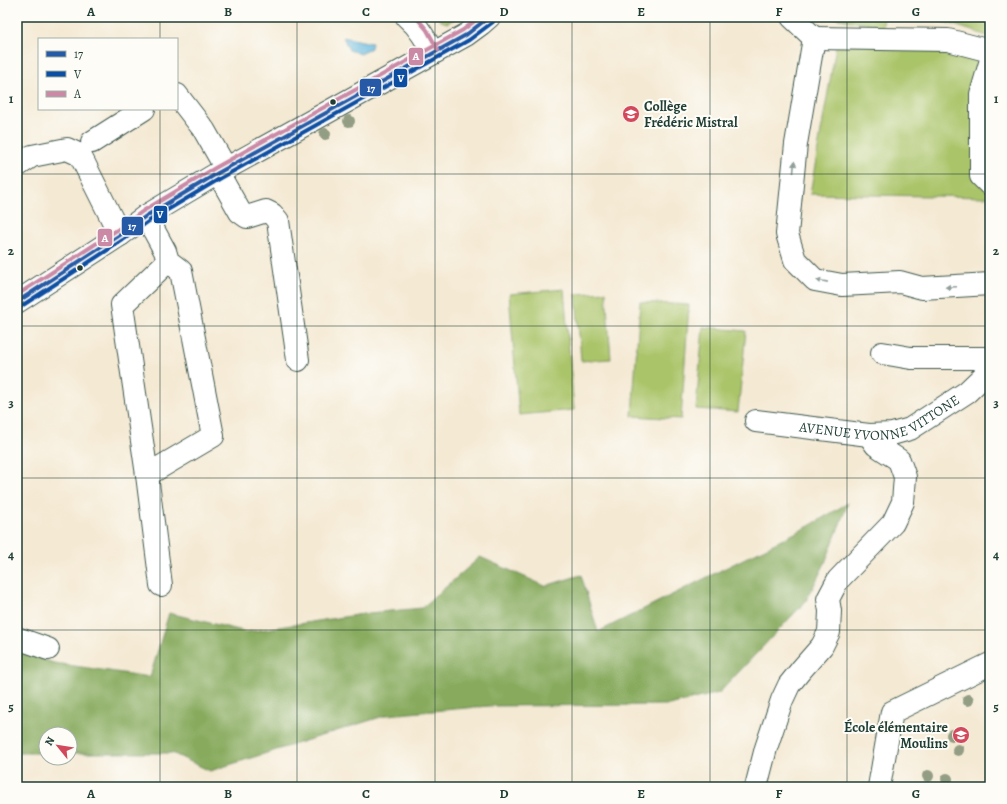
<svg xmlns="http://www.w3.org/2000/svg" width="1007" height="804" font-family="Alegreya,serif">
  <style>
    .green { fill: #aac469; stroke: #64804e }
    .forest { fill: #87aa5d; stroke: #537448 }
    .water { fill: #5eb5db; stroke: #3e7988 }
    .lines { fill: none; stroke-linecap: round; stroke-linejoin: round }
    .minor-casing { stroke: #3f574c; stroke-width: 24 }
    .minor { stroke: #fff; stroke-width: 22 }
    .bus-1-casing { stroke: #fdfcf7; stroke-width: 7 }
    .bus-2-casing { stroke: #fdfcf7; stroke-width: 7 }
    .bus-3-casing { stroke: #fdfcf7; stroke-width: 7 }
    .bus-1 { stroke: #265aa6; stroke-width: 4 }
    .bus-2 { stroke: #0b4ea2; stroke-width: 4 }
    .bus-3 { stroke: #ca8aa6; stroke-width: 4 }
    .tree { fill: #929d83 }
    .oneway { fill: #8f9e9a }
    .grid { fill: none; stroke: #1f3d34; stroke-width: 1; stroke-opacity: 0.55 }
    .bus-dot { fill: #1f3d34; stroke: #fdfcf7; stroke-width: 1.5 }
    .labels { text-anchor: middle; dominant-baseline: central; stroke-width: 4; stroke-linejoin: round; paint-order: stroke }
    .poi-label { font-size: 14px; font-weight: bold; fill: #1f3d34; stroke: #fdfcf7; text-anchor: start }
    .street-label { font-size: 14px; fill: #1f3d34; stroke: #fdfcf7 }
    .line-badge { stroke: #fdfcf7; stroke-width: 1.5 }
    .badge-label { font-size: 11px; text-anchor: middle; font-weight: bold; fill: #fff }
    .neatline { fill: none; stroke: #1f3d34; stroke-width: 1.5 }
    .grid-label { font-size: 13px; text-anchor: middle; font-weight: bold; fill: #1f3d34 }
  </style>
  <rect width="100%" height="100%" fill="#fdfcf7"/>
  <filter id="ink" filterUnits="userSpaceOnUse"><feTurbulence type="fractalNoise" baseFrequency=".025" numOctaves="2"/><feDisplacementMap in="SourceGraphic" scale="8" xChannelSelector="R" yChannelSelector="G"/><feConvolveMatrix kernelMatrix="1 2 1 2 8 2 1 2 1" color-interpolation-filters="sRGB"/></filter>
  <filter id="wash" filterUnits="userSpaceOnUse"><feTurbulence type="fractalNoise" baseFrequency=".012" numOctaves="4" result="noise"/><feDisplacementMap in="SourceGraphic" scale="16" xChannelSelector="R" yChannelSelector="G"/><feGaussianBlur stdDeviation="0.9" result="paint"/><feColorMatrix in="noise" values="0 0 0 0 0 0 0 0 0 0 0 0 0 0 0 0 0 1.4 0 .05"/><feComposite in="paint" operator="in"/></filter>
  <g filter="url(#wash)">
    <rect width="100%" height="100%" fill="#f4e9d3"/>
    <path class="green" d="M437,17H458L447,23L441,21Z
      M829,17H884L883,27Z
      M917,17H984L990,21V37L949,23Z
      M838,35L990,54V197L810,194Z
      M564,289L574,410L519,415L509,294Z
      M606,292L611,359L581,361L576,294Z
      M640,302L689,305L681,419L632,416Z
      M703,327L746,331L738,412L696,409Z"/>
    <path class="forest" d="M848,503L825,563L806,601L719,693L669,705L490,706L387,715L210,771L172,753H70V734H46V753H17V651L54,663L150,677L169,613L247,632L369,613L422,608L480,557L545,586L581,575L598,632L809,526Z"/>
    <path class="water" d="M343,37L372,43L371,48L361,54L349,50Z"/>
  </g>
  <g filter="url(#ink)">
    <g class="lines">
      <g class="minor-casing">
        <g id="minor">
          <path d="M407,17C419,27 426,40 433,53"/>
          <path d="M792,17L814,38"/>
          <path d="M814,38L796,144L787,234L795,260L815,280L842,285L900,282L922,288L990,284"/>
          <path d="M814,38L948,40L990,51"/>
          <path d="M990,63L981,94V176L990,185"/>
          <path d="M177,95L204,130L220,158L227,168"/>
          <path d="M92,142L144,109"/>
          <path d="M17,166L32,156L67,149L80,155L120,235"/>
          <path d="M218,173L240,212L247,217L266,211L272,214L278,221L298,360"/>
          <path d="M146,216L165,251L168,261L181,271L213,436L147,475L122,305L168,261"/>
          <path d="M17,302L120,235L146,216L218,173L344,103L466,35L481,24L489,17"/>
          <path d="M882,353L911,358H986L990,361"/>
          <path id="s1" d="M756,421L869,435L892,434L910,429L967,392L990,370"/>
          <path d="M147,475L161,585"/>
          <path d="M17,638L48,649"/>
          <path d="M756,787L766,748L782,700L789,685L801,670L822,646L829,632L830,611L828,599L838,580L893,523L903,502L905,477L899,460L876,445L869,435"/>
          <path d="M879,787L892,712L990,664"/>
        </g>
      </g>
      <use href="#minor" class="minor"/>
      <g class="bus-1-casing">
        <path id="bus-1" d="M17,302L120,235L146,216L218,173L466,35L489,17"/>
      </g>
      <g class="bus-2-casing">
        <path id="bus-2" d="M20,307L123,240L149,221L221,178L469,40L493,22"/>
      </g>
      <g class="bus-3-casing">
        <path id="bus-3" d="M416,17L427,30L438,50
          M17,295L117,230L143,211L215,168L463,30L480,17"/>
      </g>
      <use href="#bus-1" class="bus-1"/>
      <use href="#bus-2" class="bus-2"/>
      <use href="#bus-3" class="bus-3"/>
    </g>
    <g class="tree">
      <circle cx="349" cy="121" r="6"/>
      <circle cx="325" cy="134" r="6"/>
      <circle cx="968" cy="700" r="6"/>
      <circle cx="952" cy="735" r="6"/>
      <circle cx="958" cy="750" r="6"/>
      <circle cx="928" cy="776" r="6"/>
      <circle cx="947" cy="779" r="6"/>
    </g>
    <defs><path id="oneway-solid" d="M-6-.8H1V-3.2L6.5 0L1 3.2V.8H-6Z"/></defs>
    <g class="oneway">
      <use href="#oneway-solid" transform="translate(794 167) rotate(-85)"/>
      <use href="#oneway-solid" transform="translate(822 281) rotate(-169)"/>
      <use href="#oneway-solid" transform="translate(951 287) rotate(178)"/>
    </g>
  </g>
  <path class="grid" d="M160,17V39M297,17V787M435,17V787M572,17V787M710,17V787M847,17V787M160,109V787M17,174H990M17,326H990M17,478H990M17,630H990"/>
  <defs>
    <g id="school-disc" transform="scale(0.9)"><circle r="9.5" fill="#d1495b" stroke="#fdfcf7"/><path d="M0-5L7-2L0 1L-7-2ZM-4 1L0 2.5L4 1V4Q0 6-4 4Z" fill="#fff"/></g>
  </defs>
  <g fill-rule="evenodd">
    <use href="#school-disc" x="631" y="114"/>
    <use href="#school-disc" x="961" y="735"/>
  </g>
  <g class="bus-dot">
    <circle cx="333" cy="102" r="3.5"/>
    <circle cx="80" cy="268" r="3.5"/>
  </g>
  <g class="labels">
    <g class="poi-label">
      <text x="644" y="106">Collège<tspan x="644" dy="16">Frédéric Mistral</tspan></text>
      <text x="948" y="727" text-anchor="end">École élémentaire<tspan x="948" dy="16">Moulins</tspan></text>
    </g>
    <g class="street-label">
      <text stroke="none"><textPath href="#s1" startOffset="128">AVENUE YVONNE VITTONE</textPath></text>
    </g>
  </g>
  <g class="line-badge">
    <rect x="408" y="47" width="16" height="19" rx="4" fill="#ca8aa6"/>
    <rect x="393" y="68" width="15" height="20" rx="4" fill="#0b4ea2"/>
    <rect x="359" y="78" width="23" height="19" rx="4" fill="#265aa6"/>
    <rect x="153" y="205" width="15" height="19" rx="4" fill="#0b4ea2"/>
    <rect x="121" y="216" width="23" height="20" rx="4" fill="#265aa6"/>
    <rect x="97" y="228" width="16" height="19" rx="4" fill="#ca8aa6"/>
  </g>
  <g class="badge-label">
    <text x="416" y="60">A</text>
    <text x="401" y="82">V</text>
    <text x="371" y="92">17</text>
    <text x="160" y="218">V</text>
    <text x="132" y="230">17</text>
    <text x="105" y="242">A</text>
  </g>
  <rect width="1007" height="804" fill="none" stroke="#fdfcf7" stroke-width="44"/>
  <rect x="38" y="38" width="140" height="72" fill="#fdfcf7" stroke="#a4b0a9"/>
  <rect x="46" y="51" width="20" height="6" fill="#265aa6" stroke="#a4b0a9"/>
  <text x="74" y="58" font-size="12" fill="#1f3d34">17</text>
  <rect x="46" y="71" width="20" height="6" fill="#0b4ea2" stroke="#a4b0a9"/>
  <text x="74" y="78" font-size="12" fill="#1f3d34">V</text>
  <rect x="46" y="91" width="20" height="6" fill="#ca8aa6" stroke="#a4b0a9"/>
  <text x="74" y="98" font-size="12" fill="#1f3d34">A</text>
  <g transform="translate(58 746) rotate(300)"><circle r="19" fill="#fdfcf7" stroke="#a4b0a9"/>
  <path d="M0-3L7 15L0 10L-7 15Z" fill="#d1495b"/>
  <text y="-6" font-size="11" font-weight="bold" text-anchor="middle" fill="#1f3d34">N</text>
  </g>
  <rect x="22" y="22" width="963" height="760" class="neatline"/>
  <g class="grid-label">
    <text x="91" y="16">A</text>
    <text x="228" y="16">B</text>
    <text x="366" y="16">C</text>
    <text x="504" y="16">D</text>
    <text x="641" y="16">E</text>
    <text x="779" y="16">F</text>
    <text x="916" y="16">G</text>
    <text x="11" y="103">1</text>
    <text x="996" y="103">1</text>
    <text x="11" y="255">2</text>
    <text x="996" y="255">2</text>
    <text x="11" y="407">3</text>
    <text x="996" y="407">3</text>
    <text x="11" y="559">4</text>
    <text x="996" y="559">4</text>
    <text x="11" y="711">5</text>
    <text x="996" y="711">5</text>
    <text x="91" y="798">A</text>
    <text x="228" y="798">B</text>
    <text x="366" y="798">C</text>
    <text x="504" y="798">D</text>
    <text x="641" y="798">E</text>
    <text x="779" y="798">F</text>
    <text x="916" y="798">G</text>
  </g>
</svg>
